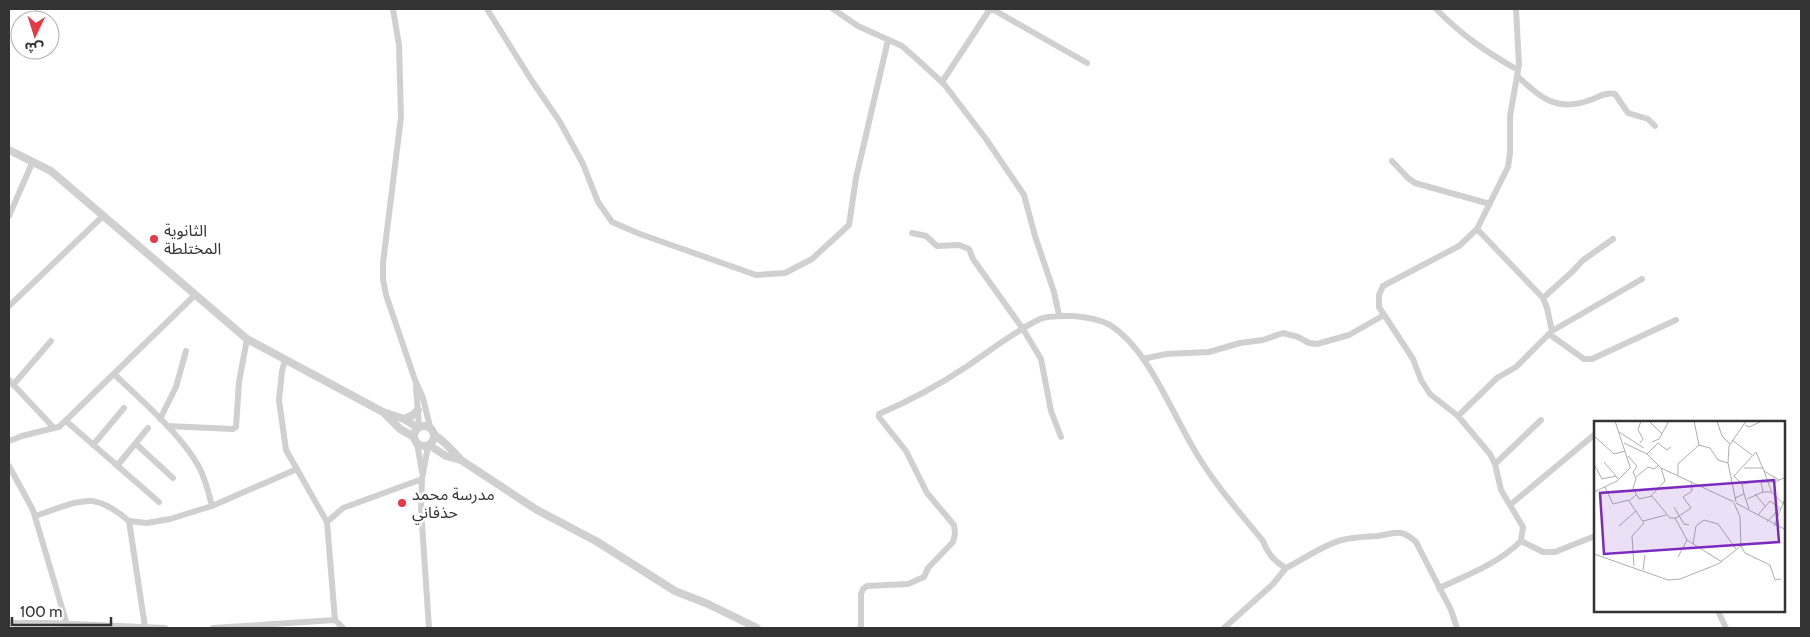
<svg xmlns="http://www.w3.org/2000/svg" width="1810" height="637" font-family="Cabin,'Noto Sans Arabic',sans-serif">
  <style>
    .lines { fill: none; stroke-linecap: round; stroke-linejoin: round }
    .minor { stroke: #d0d0d0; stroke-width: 6 }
    .tertiary { stroke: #d0d0d0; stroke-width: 8 }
    .poi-dot { fill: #e63946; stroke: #fff; stroke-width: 2 }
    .labels { text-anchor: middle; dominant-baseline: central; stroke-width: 5; stroke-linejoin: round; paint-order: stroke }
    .poi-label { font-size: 16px; fill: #333; stroke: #fff; text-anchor: start }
    .inset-road { fill: none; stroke: #adadad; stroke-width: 1 }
    .view { fill: #7b2cbf; fill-opacity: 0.15; stroke: #7b2cbf; stroke-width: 2.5 }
    .inset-edge { fill: none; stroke: #333; stroke-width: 2.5 }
  </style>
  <rect width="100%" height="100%" fill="#fff"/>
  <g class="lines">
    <path class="minor" d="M393,9L399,45L401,117L383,263V279L386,295L415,380L423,398L430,427
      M487,9L532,81L560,122L583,164L598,202L612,222L640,234L756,275L785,273L812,259L849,225L856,178L888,40
      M833,9L858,26L902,46L919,61L944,84L986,139L1024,195L1035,236L1054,292L1059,315
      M992,9L1087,63
      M1437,10C1463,36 1486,52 1518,70
      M1517,76C1543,99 1557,113 1593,99C1600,96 1607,92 1615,94L1628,113L1648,119L1655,126
      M942,82L990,9
      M1392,161L1408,178L1415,183L1490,204
      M9,216L33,161
      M1477,229L1543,298
      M912,233L926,236L937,246L959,245L969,249L973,259L1023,329L1041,359L1051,411L1061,437
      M9,306L103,216
      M1552,331L1547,308L1543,298L1573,271L1582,261L1613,239
      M1549,334L1584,359H1592L1676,320
      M1143,359L1166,354L1209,352L1240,343L1263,340L1283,333L1298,337L1309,343L1317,344L1349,335L1384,315
      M285,360L282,371L279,400L286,450L327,522
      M114,374C141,400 184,437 200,469C206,481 209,494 212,506
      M9,380L54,428L59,427L195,295
      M13,385L51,341
      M416,386L419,427
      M1458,416L1497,378L1516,367L1552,331L1642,279
      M160,419L176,387L186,351
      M66,421L159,502
      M167,426L233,429L236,427L239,382L247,339
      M9,441L22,436L54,428
      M417,443L422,472
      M136,444L173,478
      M93,445L124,408
      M428,446L422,479L421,508L429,628
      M1495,464L1541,420
      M9,466L33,510L68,628
      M117,466L148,428
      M1510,505L1595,434
      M35,516C52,511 74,500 92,501C106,503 118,512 129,521L145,627
      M129,521L147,523L170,519L212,506L297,469
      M1521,541L1543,552H1555L1595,536
      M1439,588C1468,575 1499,563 1521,541L1523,527L1501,490L1495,464L1490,454L1458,416L1430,394L1421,380L1413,359L1379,307V295L1383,286L1459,246L1477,229L1508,167L1510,153V116L1519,65L1516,9
      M1718,611L1726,628
      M335,620L327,522L343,508L422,479
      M9,623H51L165,628
      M213,628L335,620L343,628
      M861,628V594L863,589L867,586L908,584L924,577L928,568L953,542L955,534L954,525L927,493L906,451L879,417V414C909,401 939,385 966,367C990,351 1013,332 1040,319C1050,315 1062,316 1073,316C1086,317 1099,319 1110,325C1150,350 1173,417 1198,456C1217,487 1240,513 1263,541C1268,554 1274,561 1286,568C1302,560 1325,544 1342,540C1354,537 1365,537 1377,536C1395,534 1400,527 1416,542L1451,610L1457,628
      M1224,628L1273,584L1286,568"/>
    <path class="tertiary" d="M9,150L51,171L247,339L383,412L404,419L418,428
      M383,412L400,429L414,437
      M404,419L413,415L418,410
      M414 436a10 10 0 1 1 20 0a10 10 0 1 1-20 0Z
      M435,435L446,444L461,460
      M429,445L446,456L461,460L537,510L596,541L675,591L708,604L757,628"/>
  </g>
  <g class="poi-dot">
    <circle cx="154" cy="239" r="5"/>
    <circle cx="402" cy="503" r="5"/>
  </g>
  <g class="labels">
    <g class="poi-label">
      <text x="164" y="230">الثانوية<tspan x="164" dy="18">المختلطة</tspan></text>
      <text x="412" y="494">مدرسة محمد<tspan x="412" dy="18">حذفاني</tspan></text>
    </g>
  </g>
  <g transform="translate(1594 421)">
    <rect width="191" height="191" fill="#fff"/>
    <path class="inset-road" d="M21,0L36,46M55,0L68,13M100,0L105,24M123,0L128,15L136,23M151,4L155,6L168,0M25,11L50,27M0,15L20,33L31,30M138,19L158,34M58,21L65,18L75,0M30,22L53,33L67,47L140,81M46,22L49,18L44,9L47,0M53,33L64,22L73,29L77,26M34,35L43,45L39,51L42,58L39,67L45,78L58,75L76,97H82L97,87L89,76L98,70L97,60M10,41L22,55M0,43L8,58L22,55L24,58M150,47H169M170,50L185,59M84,54V43L105,24L116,27L124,39L134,42M42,56L54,46L60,48L64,45M192,56L181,61H162L148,63L140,55L162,31L170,50L178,72L192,85M167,61L169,71H178M11,66L19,83L35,79M0,71L23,60L37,46M150,73L155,88M161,73L171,85M57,75L71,60L67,47M141,77L150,73L148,63M153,78L169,71M142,81L134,42L135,25L152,0M142,82L192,109M80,86L90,103L95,104M164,94L176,80L187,88M81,97L93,119L128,141M49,100L72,94M173,101L185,88M25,105L42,90M180,105L192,75M99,123L102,105L110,99L124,103L142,128M147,125L151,132L176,144L181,159L187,158M0,133L74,159L86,158L124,143L147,125L146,96L140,82M84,136L93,119M40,145L38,115L50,102L35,80L42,74M49,149L51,134"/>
    <path class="view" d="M180,59L185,121L10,133L6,72Z"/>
    <rect width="191" height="191" class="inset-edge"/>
  </g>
  <rect width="1810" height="637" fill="none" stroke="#333333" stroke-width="20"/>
  <g transform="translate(35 35) rotate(184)"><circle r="24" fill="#ffffff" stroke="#adadad"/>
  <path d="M0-4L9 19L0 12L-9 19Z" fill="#e63946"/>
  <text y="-8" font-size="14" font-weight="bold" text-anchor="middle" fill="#333333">ش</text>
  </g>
  <path d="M12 617v8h99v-8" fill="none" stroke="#333333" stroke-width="2.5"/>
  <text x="20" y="617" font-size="15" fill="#333333" stroke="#ffffff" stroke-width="4" paint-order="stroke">100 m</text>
</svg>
